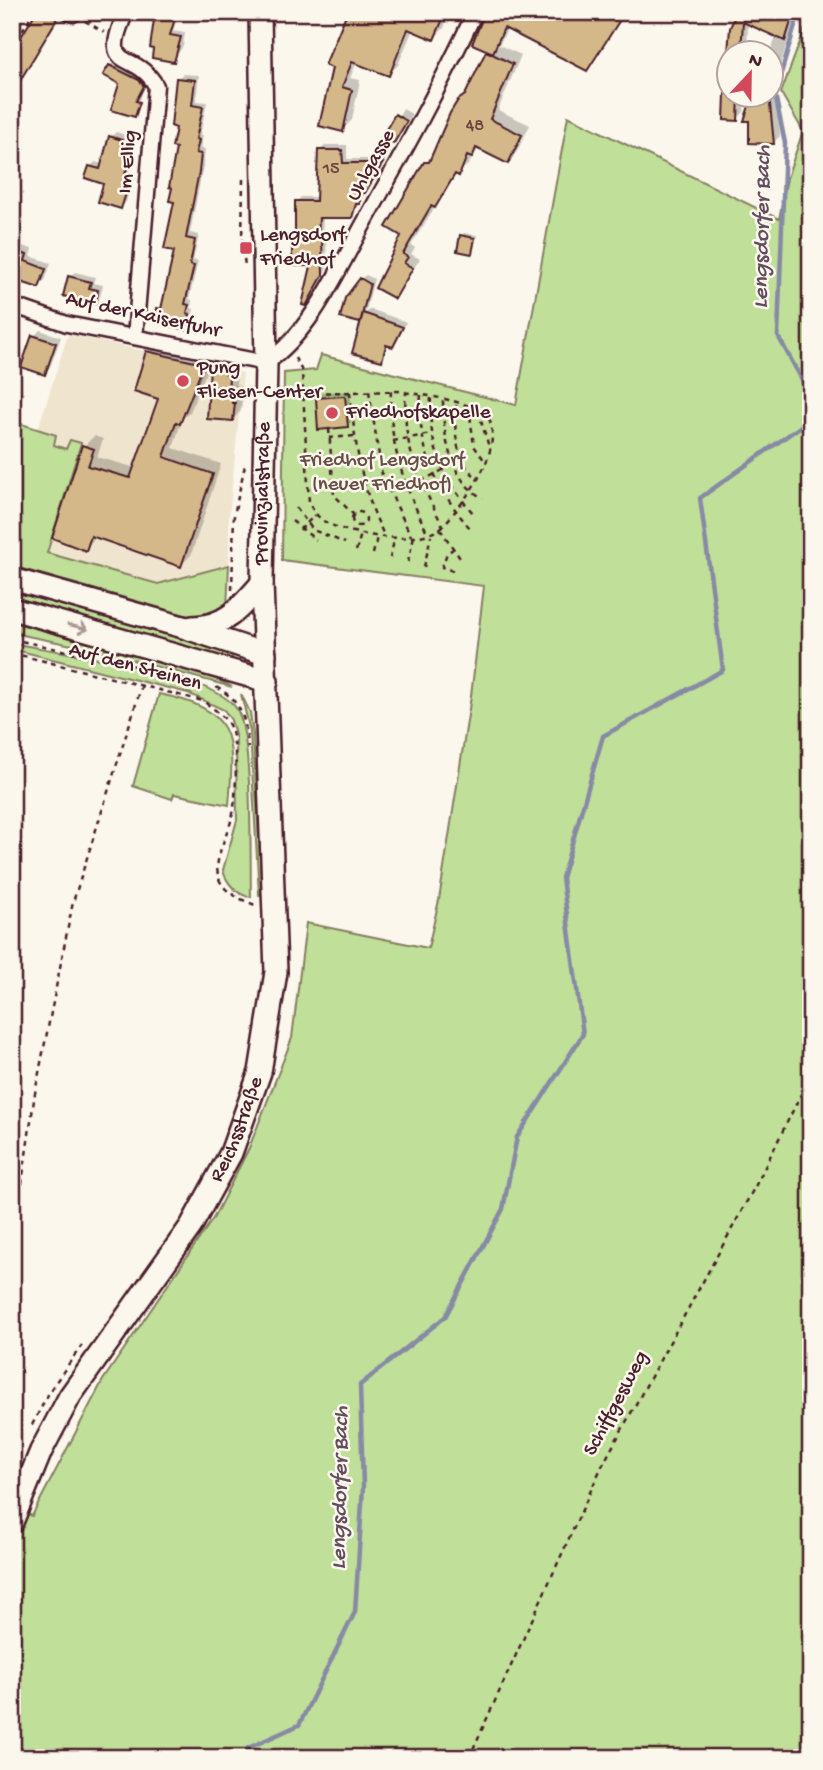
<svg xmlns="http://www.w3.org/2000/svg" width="823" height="1770" font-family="'Gochi Hand',sans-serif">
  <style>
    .built { fill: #efe4ce }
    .green { fill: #c0df98; stroke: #857f62; stroke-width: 2 }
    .shadow { fill: #0003 }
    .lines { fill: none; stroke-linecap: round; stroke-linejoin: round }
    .stream { stroke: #868aa5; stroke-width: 4.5 }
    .building { fill: #d4b889; stroke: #4a1f2b; stroke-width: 2 }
    .street-casing { stroke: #4a1f2b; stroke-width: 19 }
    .secondary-casing { stroke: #4a1f2b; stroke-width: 26 }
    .path { stroke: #4a1f2b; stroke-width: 2.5; stroke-dasharray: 5 5; stroke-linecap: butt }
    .street { stroke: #fbf7ec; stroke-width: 14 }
    .secondary { stroke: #fbf7ec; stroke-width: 21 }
    .oneway { stroke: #ab9695 }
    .poi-dot { fill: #d1495b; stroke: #fbf7ec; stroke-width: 2.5 }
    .labels { text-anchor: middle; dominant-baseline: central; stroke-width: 5; stroke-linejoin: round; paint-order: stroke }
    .number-label { font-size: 18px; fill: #6c4542 }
    .street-label { font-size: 21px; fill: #4a1f2b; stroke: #fbf7ec }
    .poi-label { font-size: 21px; fill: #4a1f2b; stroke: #fbf7ec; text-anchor: start }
    .park-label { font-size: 21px; fill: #684f46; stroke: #fbf7ec }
    .water-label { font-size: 23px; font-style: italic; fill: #634c5e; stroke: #fbf7ec }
  </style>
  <rect width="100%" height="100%" fill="#fbf7ec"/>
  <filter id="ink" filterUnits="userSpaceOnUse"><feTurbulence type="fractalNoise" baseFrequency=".0143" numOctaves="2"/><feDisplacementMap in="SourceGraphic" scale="14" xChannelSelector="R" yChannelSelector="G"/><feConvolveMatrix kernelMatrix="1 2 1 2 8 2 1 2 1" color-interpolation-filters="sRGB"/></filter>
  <g filter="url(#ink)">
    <path class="built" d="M68,334L243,373L229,517V565L158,584L46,553L80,443L67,449L53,445L38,429Z"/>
    <path class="green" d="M811,12V1758H12V1506L32,1516L103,1380L214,1217L249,1148L292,1038L306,923L428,948L439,900L471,696L484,586L282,560L284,373L316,370L321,355L516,405L568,116L779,219L787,178L803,131L781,93Z
      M12,421L56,435L54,445L66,449L70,440L81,443L47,553L158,584L229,565L227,609L199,619L12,566Z
      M12,587L232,650V662L12,600Z
      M12,622L211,676L232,687L92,649L12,633Z
      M12,643C56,652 220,673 238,711C253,745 250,854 251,897C238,896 226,883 223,870L237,820L236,739L231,720L224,710L188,693L12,649Z
      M159,694C235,709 235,735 229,805L174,794L172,799L133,786Z
      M241,694L250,712L253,734L262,894L259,895L250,731Z"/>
    <path class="shadow" d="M38,12L62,13L12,95V56Z
      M152,12H179L173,31L185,33L183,46L174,60L156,19L150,17Z
      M349,12H450L444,28L434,38L413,29L398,65L389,74L357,62L350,78L360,80L352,120L342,130L321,125Z
      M486,12H627L586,68L508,28L499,45L521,55L498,110L530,125L516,153L507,162L479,148L468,165L457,173L411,245L415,248L411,254L420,259L394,297L403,235L426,164L434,155L490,50Z
      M738,12H797L776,78L780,136L773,143L755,94H770V52L777,35L748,22L747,52H730L731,28Z
      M114,62L147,81L134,115L110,66Z
      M728,70V94H745L744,112L737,119L725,118Z
      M183,74L199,75L196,101L207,102L200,135H203L200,148L205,149L203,166L190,233L199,235L193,260L198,261L189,299L192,300L191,308L194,309L191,324L186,328L159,309L164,305L176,250L178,78Z
      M403,109L412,114L399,135L393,141L384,138Z
      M116,132L126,135L125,142L136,145L125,184L131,185L126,202L121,207L90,167L95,162L103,164L111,137Z
      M325,145H347V159H386L351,217L323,216L322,234H326L327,268L305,304L313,264L293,233L297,230L296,202L301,197H318L320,151Z
      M12,222L21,225L14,243L32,249L30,256L51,263L45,281L39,286L12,274Z
      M464,233L477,235L472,252L461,236Z
      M75,272L95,277L93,283L103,285L100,297L95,302L69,277Z
      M366,275L374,279L365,314L370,309L406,322L398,340L393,345L389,344L381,359L364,317L359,321L361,279Z
      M40,330L61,337L50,367L44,373L34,336Z
      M157,342L213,355L190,412L182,419L173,448L221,464L191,555L181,565L96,536L86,549L55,537L84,446L94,436L103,439L97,457L136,468L161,398L147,352Z
      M220,358L228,360L237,368L236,385L240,386V394L243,395L241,411L233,419L211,367Z
      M12,389L24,393L13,419H12Z
      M350,391L353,420L347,426L317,398L323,392Z"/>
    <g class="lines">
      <path class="stream" d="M799,12L775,94L785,143L778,336L811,396
        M251,1758L248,1748L299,1725L355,1612L363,1487L360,1385L445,1317L503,1209L517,1137L583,1034L562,878L603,736L723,670L700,498L811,419"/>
    </g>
    <path class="building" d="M36,12H46L57,19L12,94V52Z
      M155,12H177L170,35L181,37L174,62L152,58L153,49L150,48Z
      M347,12H446L434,40L408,29L389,76L352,62L342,87L352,90L343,132L319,126L332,68L325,65Z
      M485,12H580L591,20L596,12H625L587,71L504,28L493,53L472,44Z
      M722,12H794L785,41L743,22L741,52H728L730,28L734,18Z
      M486,51L513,64L490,119L522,135L508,164L476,148L472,158L467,156L459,176L455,174L435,208L431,206L403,254L408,257L404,263L413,268L395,299L375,288L401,236L386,227L424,162H429L450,113L458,100L465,95Z
      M109,65L139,80L144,86L136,101L140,102L135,117L111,110L119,84L103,75Z
      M176,78L195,80L192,105L203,107L196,139L199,140L196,153L201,154L199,172L186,238L195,240L190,265L194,266L185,304L189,305L187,313L190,314L186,330L155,322L157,308L161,309L174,251L164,249L174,202L169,201L172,188L169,187L176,148L172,147L176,128L171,126Z
      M725,94H739L738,121L724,120Z
      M753,94H769L774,144L749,143V121H744Z
      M395,114L407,121L394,143L381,138Z
      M109,136L122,140L121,147L132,150L121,189L127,190L121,209L98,202L103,184L85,178L89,166L100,169Z
      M318,150H342L343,163H383L365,193H360V204H356L352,218H319L318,238L322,239L323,275L306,306L302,305L311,266H292V233H295V201H316Z
      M460,235L475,238L472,254L457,251Z
      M12,250L27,255L25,261L46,269L39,288L18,281L12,292Z
      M68,276L91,282L89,288L98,290L96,304L63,296Z
      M360,278L370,284L360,323L340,318L345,298Z
      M363,313L403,327L393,347L386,345L382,361L352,353Z
      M32,335L56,343L45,375L21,367Z
      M146,351L204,364L180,424L176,422L164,457L213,474L181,567L91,536L86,551L52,538L82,445L94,449L88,466L130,478L158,399L134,391Z
      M210,366L219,368L229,377L228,393L233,394L232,403H235L233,421L207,419Z
      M345,396L348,427L318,430L316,398Z"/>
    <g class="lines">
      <g class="street-casing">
        <path id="street" d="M69,12L73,14
          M126,12C98,75 135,48 156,86L135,337
          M12,305L67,324L266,363C311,332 337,272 363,225C402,155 441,85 475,12"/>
      </g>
      <g class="secondary-casing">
        <g id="secondary">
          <path d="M12,579L183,627L265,654"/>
          <path d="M12,609L267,681"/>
          <path d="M192,627C226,627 241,607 262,583"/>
          <path id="s1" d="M12,1522L41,1451L70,1396L191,1226L231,1153L260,1072L276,972L262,583L266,363L260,12"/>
        </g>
      </g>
      <path class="path" d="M85,21L104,32
        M12,48L33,12
        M243,179L242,242L245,266
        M295,358L302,371L309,503C314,512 318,518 327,523C353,536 421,547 443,526
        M369,391L382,475L411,536
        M391,391C388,445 405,487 428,534
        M350,392C355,444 361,490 385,537
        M305,393L398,391C426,396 467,399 489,418C503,455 465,500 443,526C420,482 401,444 406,393
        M421,395C416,446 437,491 471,529
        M431,398C427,443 444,482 475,515
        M443,401C443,435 450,481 483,498
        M456,405C454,430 455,463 478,478
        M469,407L474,446L485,461
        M478,411L489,447
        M329,429L334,495L354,515
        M329,438L354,436
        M393,441L431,434
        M421,481L443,470
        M296,508L313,530L345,543
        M352 519a7 7 0 1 1 14 0a7 7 0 1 1-14 0Z
        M292,521L316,540
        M440,529L462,561
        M300,530L315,515
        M356,551L361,534
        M373,554L377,537
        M390,558L395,537
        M408,562L414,536
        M424,567L431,536
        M453,571L442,567L447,553L453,549
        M232,590L234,515L245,465
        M12,639L166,673
        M12,653L203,701C214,709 228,718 232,732C237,752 237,798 232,818C227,837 211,862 220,881C226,894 243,900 255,905
        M216,687C242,701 246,720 248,748
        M12,1334L16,1224L35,1093L73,902L142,685
        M32,1425L51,1389L82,1345
        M12,1465L22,1446
        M469,1758L602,1466L758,1181L811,1074"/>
      <use href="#street" class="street"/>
      <use href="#secondary" class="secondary"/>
    </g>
    <defs><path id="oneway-shaft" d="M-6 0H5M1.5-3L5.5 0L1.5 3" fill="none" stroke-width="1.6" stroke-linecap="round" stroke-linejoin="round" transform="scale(1.75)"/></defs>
    <use class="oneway" href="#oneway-shaft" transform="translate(78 627) rotate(15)"/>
  </g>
  <g class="poi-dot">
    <rect x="239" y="241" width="14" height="14" rx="3.5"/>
    <circle cx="183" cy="381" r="7"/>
    <circle cx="332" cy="413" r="7"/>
  </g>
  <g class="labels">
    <g class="number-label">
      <text x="475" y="126">48</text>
      <text x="331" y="169">15</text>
    </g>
    <g class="street-label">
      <text transform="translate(129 162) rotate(-85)">Im Ellig</text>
      <text transform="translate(372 166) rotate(-61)">Uhlgasse</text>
      <text transform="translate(143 316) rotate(12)">Auf der Kaiserfuhr</text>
      <text stroke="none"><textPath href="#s1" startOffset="1097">Provinzialstraße</textPath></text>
      <text transform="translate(135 668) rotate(15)">Auf den Steinen</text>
      <text stroke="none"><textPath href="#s1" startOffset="455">Reichsstraße</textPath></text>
      <text transform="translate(617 1404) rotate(-62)">Schiffgesweg</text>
    </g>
    <g class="poi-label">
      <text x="260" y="236">Lengsdorf<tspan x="260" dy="24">Friedhof</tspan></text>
      <text x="197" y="369">Pung<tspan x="197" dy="24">Fliesen-Center</tspan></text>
      <text x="346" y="413">Friedhofskapelle</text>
    </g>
    <g class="park-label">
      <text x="382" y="461">Friedhof Lengsdorf<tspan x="382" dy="24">(neuer Friedhof)</tspan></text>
    </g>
    <g class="water-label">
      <text transform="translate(763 227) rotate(-89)">Lengsdorfer Bach</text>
      <text transform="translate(341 1488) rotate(-89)">Lengsdorfer Bach</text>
    </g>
  </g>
  <rect width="823" height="1770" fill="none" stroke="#fbf7ec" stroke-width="42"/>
  <rect x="21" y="21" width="781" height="1728" fill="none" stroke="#4a1f2b" stroke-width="2.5" filter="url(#ink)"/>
  <g transform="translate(750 74) rotate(22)"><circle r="33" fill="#fbf7ec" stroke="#b4a19f" stroke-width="2"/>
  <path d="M0-5L12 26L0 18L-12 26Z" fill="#d1495b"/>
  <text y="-10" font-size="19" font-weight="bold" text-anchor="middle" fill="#4a1f2b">N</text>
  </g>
</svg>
